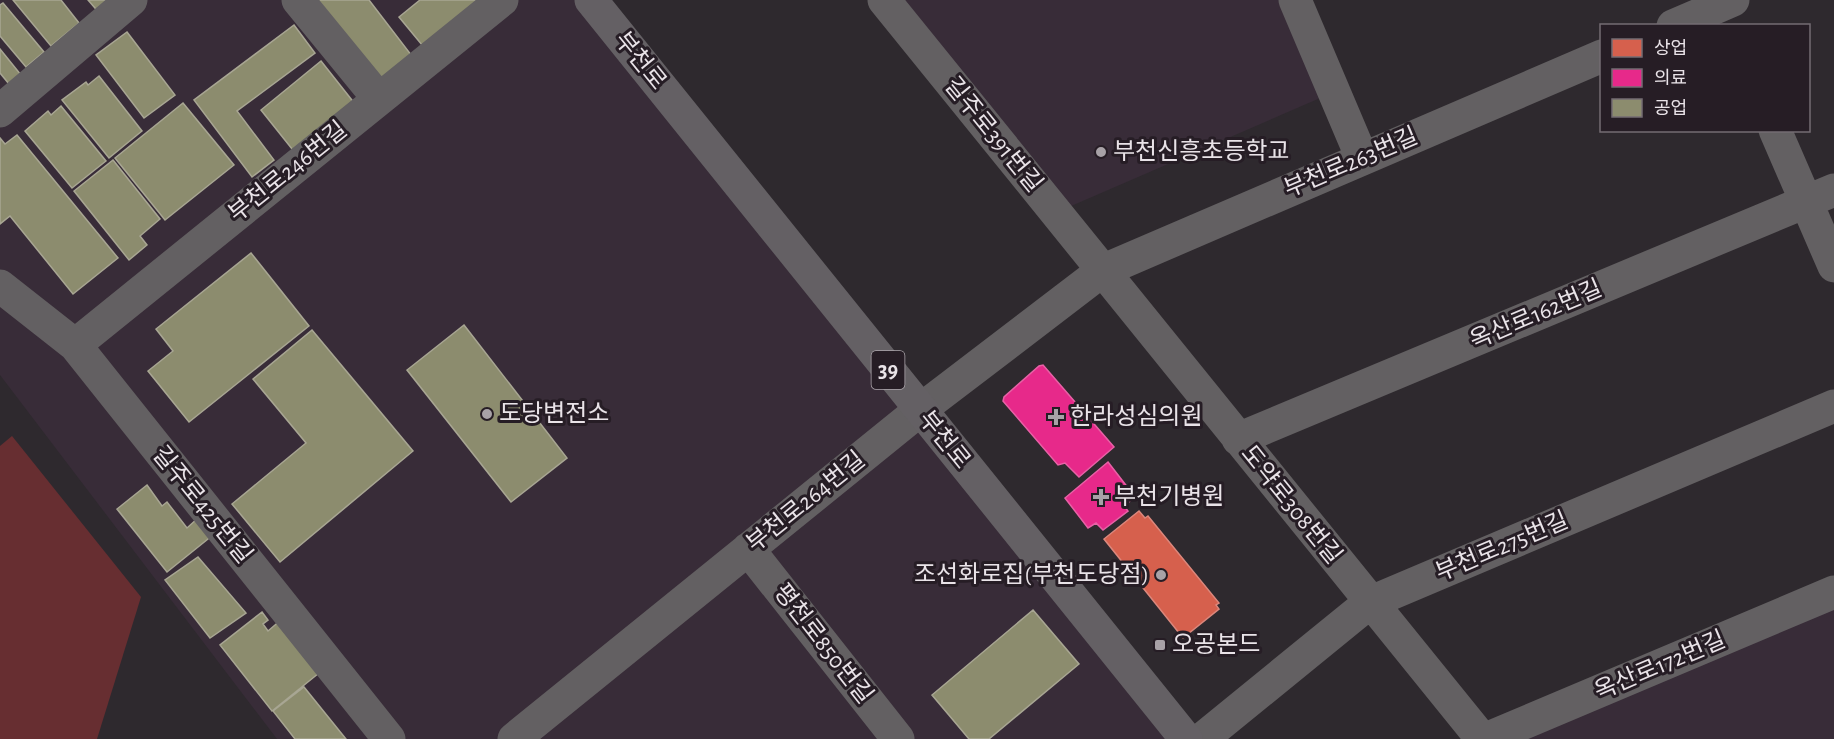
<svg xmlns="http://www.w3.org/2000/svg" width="1834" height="739" font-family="'Alegreya Sans','Noto Sans KR',sans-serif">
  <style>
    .built { fill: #382c38 }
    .green { fill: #672e31 }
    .shops { fill: #d6604d; stroke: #dc877c; stroke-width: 1.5 }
    .health { fill: #e7298a; stroke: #e861a6; stroke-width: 1.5 }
    .industry { fill: #8c8c6e; stroke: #a8a693; stroke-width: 1.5 }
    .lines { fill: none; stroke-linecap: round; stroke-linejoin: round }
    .minor { stroke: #636062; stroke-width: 33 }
    .major { stroke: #646064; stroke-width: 33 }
    .poi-dot { fill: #a8a2a7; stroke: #261d25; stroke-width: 2 }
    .labels { text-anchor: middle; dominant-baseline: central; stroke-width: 6; stroke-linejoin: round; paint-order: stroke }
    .shield { fill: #261d25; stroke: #aea8ae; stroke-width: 1.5 }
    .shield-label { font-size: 22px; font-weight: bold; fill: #e9e3e8 }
    .street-label { font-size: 24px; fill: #e9e3e8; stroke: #261d25 }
    .poi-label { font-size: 24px; fill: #e9e3e8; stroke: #261d25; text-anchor: start }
  </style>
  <rect width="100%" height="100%" fill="#2e292e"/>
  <path class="built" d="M0,0H591L1186,739H277L0,375Z
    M884,0H1295L1334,92L1055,213Z
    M1834,592V739H1486Z"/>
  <path class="green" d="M12,436L141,597L97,739H0V446Z"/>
  <path class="shops" d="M1139,511L1145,518L1148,516L1219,603L1216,605L1219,609L1183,638L1104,539Z"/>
  <path class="health" d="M1043,365L1114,447L1079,477L1065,463L1058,465L1003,401L1004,397L1039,366Z
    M1108,462L1135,497L1124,506L1128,511L1103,530L1096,523L1088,528L1065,498Z"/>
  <path class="industry" d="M13,0H61L79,23L51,46Z
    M88,0H119L101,15Z
    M318,0H369L412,56L380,80Z
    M420,0H490L427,51L399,17Z
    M3,3L44,52L26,67L0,36V5Z
    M294,25L315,53L237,111L274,160L252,177L194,100Z
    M127,32L175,95L144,118L96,55Z
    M0,49L30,86L18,95L0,73Z
    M321,61L355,104L296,154L261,110Z
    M99,76L142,131L109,158L62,100L86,82L88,85Z
    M183,103L234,165L165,220L115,158Z
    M61,106L106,161L72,188L25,131L48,111L51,115Z
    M17,135L118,258L73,294L10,216L0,224V138L5,144Z
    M113,160L160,219L140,236L147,245L129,260L74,191Z
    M251,253L309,326L189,422L148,371L173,351L156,329Z
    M464,325L567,458L511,502L407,370Z
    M312,330L413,451L280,562L232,504L306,443L253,379Z
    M147,485L162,506L167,502L187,528L198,518L213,535L167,572L117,509Z
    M198,557L246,613L210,638L165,580Z
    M1033,610L1079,664L989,739H969L932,695Z
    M262,612L268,620L263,624L268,631L282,619L324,669L272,711L220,645Z
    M304,687L346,739H295L273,711Z"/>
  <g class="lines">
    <path class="minor" d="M298,0L379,99
      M884,0L1482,739
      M1295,0L1362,158
      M1673,26L1733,0
      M0,111L131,0
      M1775,130L1834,266
      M0,286L75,345L389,739
      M75,345L502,0
      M1238,439L1834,190
      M748,549L898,739
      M514,739L920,410L1102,271L1602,56
      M1202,739L1369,603L1834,406
      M1486,739L1834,592"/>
    <path class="major" d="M591,0L1186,739"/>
  </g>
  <g class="poi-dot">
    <circle cx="1101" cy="152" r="6"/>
    <circle cx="487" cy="414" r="6"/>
    <path d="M1053 408h6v6h6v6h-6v6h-6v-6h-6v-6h6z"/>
    <path d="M1098 488h6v6h6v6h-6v6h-6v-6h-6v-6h6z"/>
    <circle cx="1161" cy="575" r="6"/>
    <rect x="1154" y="639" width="12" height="12" rx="3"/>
  </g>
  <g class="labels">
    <rect class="shield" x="871.5" y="351" width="33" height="38" rx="4.5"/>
    <g class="shield-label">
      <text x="888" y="370">39</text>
    </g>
    <g class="street-label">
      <text transform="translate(640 61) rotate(51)">부천로</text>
      <text transform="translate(993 135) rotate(51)">길주로391번길</text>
      <text transform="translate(1351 163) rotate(-23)">부천로263번길</text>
      <text transform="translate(288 172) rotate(-39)">부천로246번길</text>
      <text transform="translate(1536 315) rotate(-23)">옥산로162번길</text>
      <text transform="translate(944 440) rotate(51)">부천로</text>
      <text transform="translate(806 502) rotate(-39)">부천로264번길</text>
      <text transform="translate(202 505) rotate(51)">길주로425번길</text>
      <text transform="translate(1291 505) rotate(51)">도약로308번길</text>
      <text transform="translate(1502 547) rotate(-23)">부천로275번길</text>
      <text transform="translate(823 644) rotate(52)">평천로850번길</text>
      <text transform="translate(1660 666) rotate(-23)">옥산로172번길</text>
    </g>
    <g class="poi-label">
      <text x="1113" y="152">부천신흥초등학교</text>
      <text x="499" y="414">도당변전소</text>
      <text x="1070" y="417">한라성심의원</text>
      <text x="1114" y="497">부천기병원</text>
      <text x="1149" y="575" text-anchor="end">조선화로집(부천도당점)</text>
      <text x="1172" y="645">오공본드</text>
    </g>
  </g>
  <rect x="1600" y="24" width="210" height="108" fill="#261d25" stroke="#746c73" stroke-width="1.5"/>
  <rect x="1612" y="39" width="30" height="18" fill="#d6604d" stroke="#746c73" stroke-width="1.5"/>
  <text x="1654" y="54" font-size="18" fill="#e9e3e8">상업</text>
  <rect x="1612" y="69" width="30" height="18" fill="#e7298a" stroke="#746c73" stroke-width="1.5"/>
  <text x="1654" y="84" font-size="18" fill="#e9e3e8">의료</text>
  <rect x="1612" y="99" width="30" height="18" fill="#8c8c6e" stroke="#746c73" stroke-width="1.5"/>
  <text x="1654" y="114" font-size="18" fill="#e9e3e8">공업</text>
</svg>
